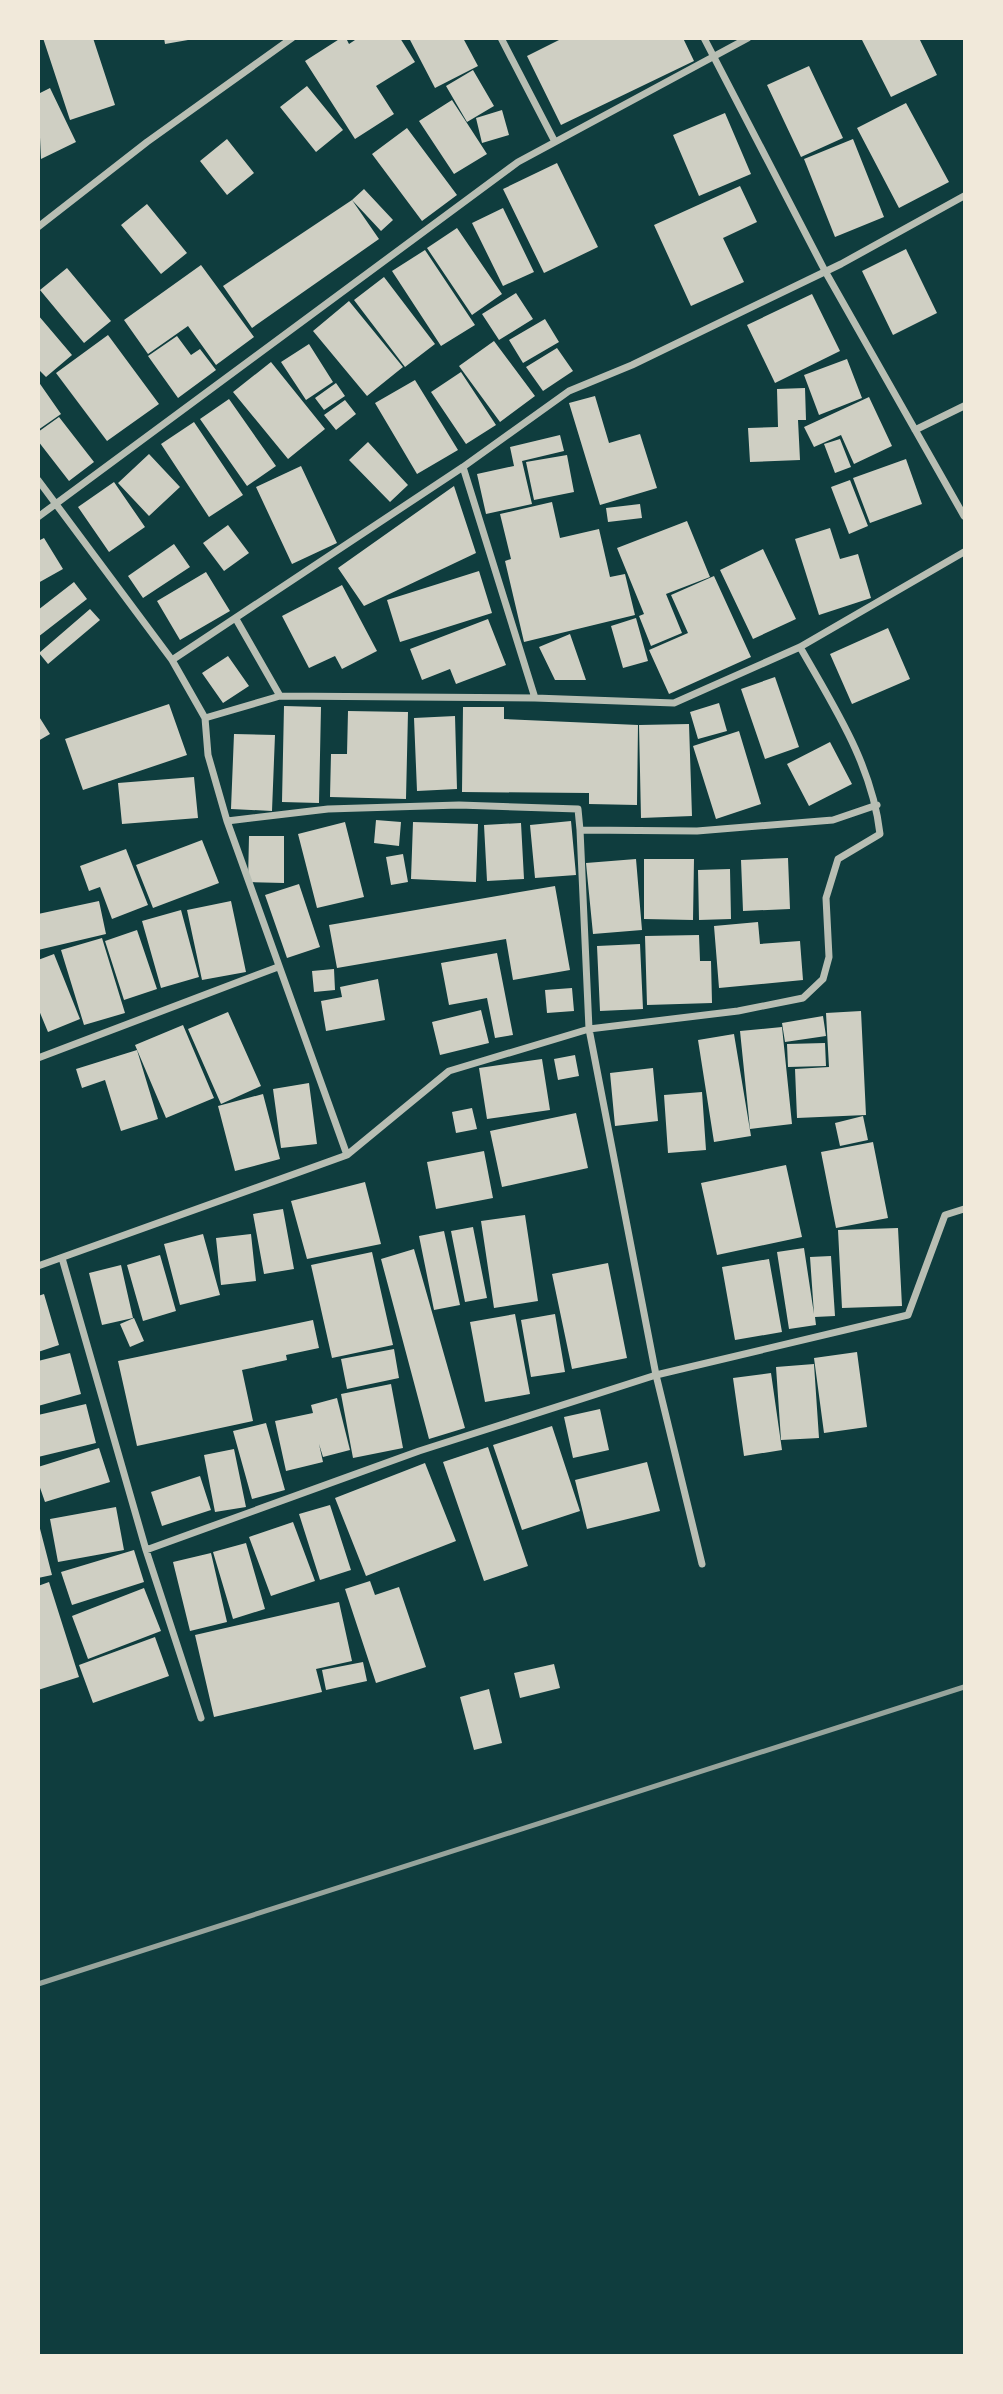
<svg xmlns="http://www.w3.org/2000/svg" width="1003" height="2394" font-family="'Alegreya Sans',sans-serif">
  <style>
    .building { fill: #cfcfc3 }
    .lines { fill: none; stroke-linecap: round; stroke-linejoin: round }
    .minor { stroke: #b8beb3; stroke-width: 7 }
    .rail { stroke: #97a49c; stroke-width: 5 }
  </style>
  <rect width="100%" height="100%" fill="#0f3d3e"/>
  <path class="building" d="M43,38H93L115,105L70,120Z
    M164,38H188V40L165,44Z
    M341,38H346L349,44L358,38H400L415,62L376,86L394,114L355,139L305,61Z
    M409,38H463L478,66L435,88Z
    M563,38H683L694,61L561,125L527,56Z
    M861,38H919L937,75L891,97Z
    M809,66L843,138L801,157L767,85Z
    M473,70L494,106L467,122L446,86Z
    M307,86L343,130L316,152L280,107Z
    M50,88L76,142L41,159L38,94Z
    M452,100L487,154L454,174L419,121Z
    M906,103L949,182L899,208L857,128Z
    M502,110L509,135L482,143L476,118Z
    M725,113L751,174L699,196L673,135Z
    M407,128L457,195L422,221L372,154Z
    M227,139L254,173L227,195L200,161Z
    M853,139L884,217L835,237L804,159Z
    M557,163L598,247L544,273L503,189Z
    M740,186L757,222L723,238L744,282L691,306L654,225Z
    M364,189L393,220L381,231L352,200Z
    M352,200L379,239L252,328L223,286Z
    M147,204L187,253L161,274L121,225Z
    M503,208L534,272L503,286L472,223Z
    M457,228L502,294L472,315L427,248Z
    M906,249L937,313L893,335L862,271Z
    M425,250L475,325L441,346L392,271Z
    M201,265L254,337L216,365L188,326L148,354L124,320Z
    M67,268L111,321L84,343L40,290Z
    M384,277L435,344L405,367L354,300Z
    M516,293L533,319L499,340L482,314Z
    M812,294L840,351L775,383L747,325Z
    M349,301L403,367L367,396L313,331Z
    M38,315L72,355L46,377L38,369Z
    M545,319L559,342L523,363L509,340Z
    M108,335L159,404L107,441L56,373Z
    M177,336L191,355L200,349L216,370L178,398L148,356Z
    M494,341L535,396L500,422L459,366Z
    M309,344L333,382L306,400L281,362Z
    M557,348L573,371L543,391L526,367Z
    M847,359L862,398L819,415L804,375Z
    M271,362L325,429L288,459L233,392Z
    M461,372L496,425L466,444L431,392Z
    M415,380L458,450L417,474L375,403Z
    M38,381L61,414L38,430Z
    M336,383L345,396L324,410L315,398Z
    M805,388L806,420H798L800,460L750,462L748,428L778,427L777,389Z
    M595,396L609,443L640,434L657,488L600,505L569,403Z
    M869,397L892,446L854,464L841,435L814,447L804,427Z
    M229,399L276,466L247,486L200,419Z
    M345,400L356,414L336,430L324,415Z
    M59,417L94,462L69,481L38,441V432Z
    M194,422L243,495L209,517L161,444Z
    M560,435L564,451L522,461L532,504L486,514L477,474L514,466L510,447Z
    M840,439L851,467L835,473L824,444Z
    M368,442L408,485L390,502L349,460Z
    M149,454L180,487L149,516L118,483Z
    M567,455L574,492L534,500L526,462Z
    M906,459L922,504L870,523L853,478Z
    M301,466L337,543L292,564L256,487Z
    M850,480L868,526L849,534L831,487Z
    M114,482L145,527L109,552L78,507Z
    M454,486L476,553L364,606L338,568Z
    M552,502L560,538L599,529L610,577L625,574L635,615L524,642L505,561L511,559L500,514Z
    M640,504L642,518L608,522L606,508Z
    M687,521L710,577L666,594L682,633L651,646L639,616L644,614L617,548Z
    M228,525L249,553L224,571L203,543Z
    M830,528L840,559L858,554L871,598L819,615L795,539Z
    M44,538L63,569L38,583V541Z
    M174,544L190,567L143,598L128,576Z
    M763,549L796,619L753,639L720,570Z
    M479,571L492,613L400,642L387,600Z
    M206,572L230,611L180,640L157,601Z
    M714,576L751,657L669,694L649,650L688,633L671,595Z
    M74,582L87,599L38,637V610Z
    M342,585L377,651L342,669L335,656L309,668L282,616Z
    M90,609L100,620L48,664L39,653Z
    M636,618L648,661L623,668L611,626Z
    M488,619L506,665L456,684L450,669L422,680L410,649Z
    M888,628L910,679L852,704L830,654Z
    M570,634L586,680H555L539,647Z
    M228,656L249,686L223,703L202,673Z
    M775,677L799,747L765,759L741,689Z
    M719,703L727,731L698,739L690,712Z
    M169,704L187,755L83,790L65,739Z
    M284,706L321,707L319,803L282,802Z
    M463,707H504V719L638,725L637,805L589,804V793L462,792Z
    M348,711L408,712L406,799L330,797L331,754H347Z
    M38,715L50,734L38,741Z
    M455,716L457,789L417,791L414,718Z
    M689,724L692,816L641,818L639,725Z
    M739,731L761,804L716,819L693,746Z
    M234,734L275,735L272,811L231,809Z
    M830,742L852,784L809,806L787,764Z
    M194,777L198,818L122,824L118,783Z
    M376,820L401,822L399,846L374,843Z
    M571,821L576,875L535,878L530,825Z
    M345,822L364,897L317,908L298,834Z
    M413,822L478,824L476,882L411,879Z
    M521,823L524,879L487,881L484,825Z
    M249,836H284V883L248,882Z
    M202,840L219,883L153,908L136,865Z
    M126,849L148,905L112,919L100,887L89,891L80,866Z
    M403,854L408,882L391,885L386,857Z
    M788,858L790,909L743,911L741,860Z
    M636,859L642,930L593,934L586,863Z
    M644,859H694L693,920L644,919Z
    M730,869L731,919L699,920L698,870Z
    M299,884L320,947L287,958L265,895Z
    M555,886L570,970L513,980L506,939L337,968L329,925Z
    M99,901L106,934L38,950V914Z
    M231,901L246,972L202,980L187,910Z
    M181,910L199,977L161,988L142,921Z
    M758,922L760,944L800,941L803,980L719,988L714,926Z
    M137,930L157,989L124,1000L105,941Z
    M699,935L700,961H711L712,1003L647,1005L645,936Z
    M102,938L125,1013L84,1025L61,950Z
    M640,944L643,1009L600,1011L597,946Z
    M497,953L513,1035L495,1038L487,998L449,1005L441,963Z
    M54,954L80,1019L48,1032L38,1008V960Z
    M334,969L335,990L314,992L312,971Z
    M378,979L385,1020L326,1031L321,1001L342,997L340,987Z
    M572,988L574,1011L547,1013L545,990Z
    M481,1010L489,1043L440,1055L432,1022Z
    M861,1011L866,1115L797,1118L795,1069L829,1067L826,1013Z
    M228,1012L261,1086L221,1104L188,1029Z
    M823,1016L826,1036L785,1042L782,1023Z
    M183,1025L214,1098L166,1118L135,1045Z
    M782,1027L792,1124L750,1129L740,1031Z
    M734,1034L751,1136L714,1142L698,1040Z
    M825,1043L826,1066L788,1067L787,1044Z
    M137,1050L158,1119L121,1131L105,1080L82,1088L76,1069Z
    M575,1055L579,1076L558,1080L554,1059Z
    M542,1059L550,1110L487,1119L479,1068Z
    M653,1068L658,1121L615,1126L610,1073Z
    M309,1083L317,1144L281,1148L273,1089Z
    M702,1092L706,1150L668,1153L664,1095Z
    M263,1094L280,1159L235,1171L218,1106Z
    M472,1108L477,1129L456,1133L452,1112Z
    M576,1113L588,1168L502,1187L490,1131Z
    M863,1116L868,1140L840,1146L835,1123Z
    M873,1142L888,1218L836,1228L821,1152Z
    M484,1151L493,1198L436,1209L427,1162Z
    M786,1165L802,1237L717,1255L701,1183Z
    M365,1182L381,1244L307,1259L291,1201Z
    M283,1209L294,1269L264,1274L253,1214Z
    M525,1215L538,1301L494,1308L481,1221Z
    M473,1227L487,1298L465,1302L451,1231Z
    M898,1228L902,1306L842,1308L838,1230Z
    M444,1231L460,1305L434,1310L419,1236Z
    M203,1234L220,1295L180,1305L164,1244Z
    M251,1234L256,1281L221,1285L216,1238Z
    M804,1248L814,1314L810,1257L831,1256L835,1316L815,1317L816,1325L789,1329L777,1252Z
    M414,1249L465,1428L429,1439L381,1259Z
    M372,1252L393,1345L332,1358L311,1265Z
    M160,1255L176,1311L143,1321L127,1265Z
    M769,1259L782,1332L735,1340L722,1267Z
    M608,1263L627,1358L572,1369L552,1274Z
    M121,1265L133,1318L102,1325L89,1273Z
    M44,1294L59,1345L38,1352V1296Z
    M515,1314L530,1394L485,1402L470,1322Z
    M555,1314L565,1372L531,1377L521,1320Z
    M134,1318L144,1341L130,1347L120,1324Z
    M313,1320L319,1348L286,1355L287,1360L242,1370L253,1421L137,1446L118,1361Z
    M394,1349L399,1378L347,1389L341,1359Z
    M857,1352L867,1427L824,1433L814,1358Z
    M70,1353L81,1394L38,1406V1361Z
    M814,1364L819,1438L781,1440L776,1367Z
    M771,1373L782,1450L744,1456L733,1378Z
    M391,1384L403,1448L353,1458L341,1394Z
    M337,1398L350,1450L323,1457L319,1444L323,1462L286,1471L275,1421L313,1413L311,1405Z
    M86,1404L96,1443L38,1457V1415Z
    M600,1409L609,1450L573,1458L564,1417Z
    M266,1423L285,1490L252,1499L233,1431Z
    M552,1426L580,1511L522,1530L493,1445Z
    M488,1447L528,1566L484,1581L443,1462Z
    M99,1448L110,1482L45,1502L38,1482V1467Z
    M234,1449L246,1507L215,1512L204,1455Z
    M647,1462L660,1511L587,1529L575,1480Z
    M425,1463L456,1541L366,1576L335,1498Z
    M200,1476L211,1510L162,1526L151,1492Z
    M330,1505L351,1570L320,1580L299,1514Z
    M116,1507L124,1550L58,1562L50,1519Z
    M38,1521L52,1575L38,1578Z
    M293,1522L315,1581L271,1596L249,1537Z
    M246,1543L265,1609L233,1619L213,1552Z
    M134,1550L144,1582L72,1605L61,1572Z
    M211,1553L227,1622L190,1631L173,1562Z
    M370,1581L375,1595L399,1587L426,1667L376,1683L345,1589Z
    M49,1582L79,1677L38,1690V1586Z
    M144,1588L161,1631L88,1659L72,1616Z
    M339,1602L352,1661L316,1669L322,1692L214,1717L195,1635Z
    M155,1637L169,1676L93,1703L79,1665Z
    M363,1662L367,1681L326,1690L322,1670Z
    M554,1664L560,1688L520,1698L514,1673Z
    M489,1689L502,1743L474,1750L460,1697Z"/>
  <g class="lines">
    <path class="minor" d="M501,38L555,142
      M704,38L825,271L964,516
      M38,227L147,142L292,38
      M915,430L964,406
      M463,467L535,698
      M38,480L172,660L205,718L208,755L227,821L347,1155
      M38,517L518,162L748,38
      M236,619L280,696L535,698L674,703L800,647L964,552
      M172,660L463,467L569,391L632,365L841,264L964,196
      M205,718L280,696
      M227,821L328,809L459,805L578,809L580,830L697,831L833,820L877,805
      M580,830L589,1029L656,1375L908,1315L945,1215L964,1209
      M38,1058L278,967
      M62,1258L146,1550L201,1718
      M38,1266L347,1155L449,1071L589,1029L738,1011L803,998L823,979L829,957L826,898L838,859L880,834C872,764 834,707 800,647
      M146,1550L419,1451L656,1375L702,1564"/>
    <path class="rail" d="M38,1984L964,1687"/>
  </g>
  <rect width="1003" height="2394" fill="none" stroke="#f1e9da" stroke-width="80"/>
</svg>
